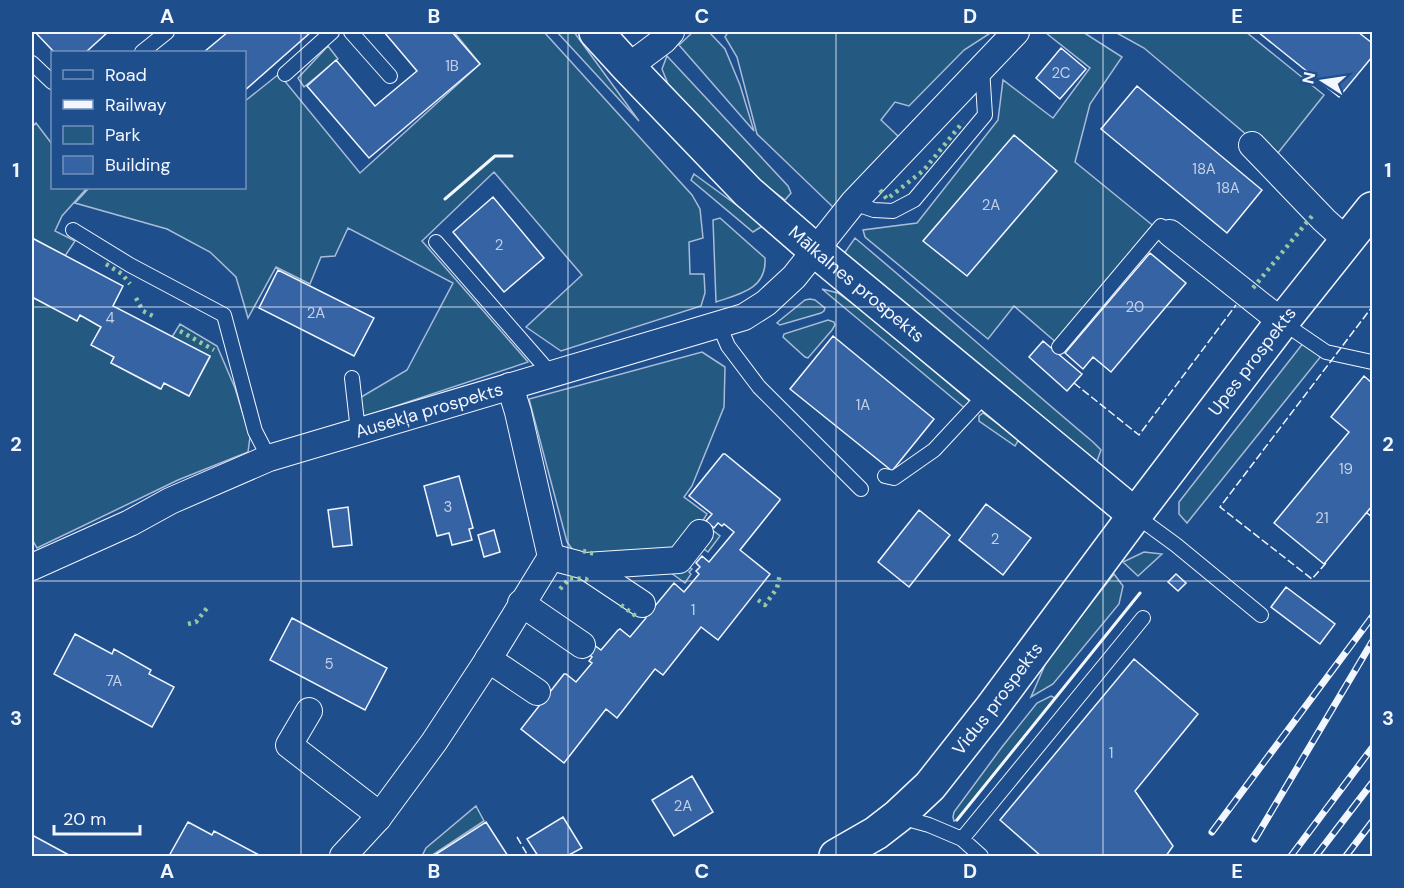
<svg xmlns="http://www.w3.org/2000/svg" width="1404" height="888" font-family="'DM Sans',sans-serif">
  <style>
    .green { fill: #245a82; stroke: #a8bbd7; stroke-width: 1.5 }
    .building { fill: #3563a3; stroke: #f2f6ff; stroke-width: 1.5 }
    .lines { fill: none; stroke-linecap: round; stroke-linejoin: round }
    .service-casing { stroke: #f2f6ff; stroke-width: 16 }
    .minor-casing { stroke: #f2f6ff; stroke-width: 28 }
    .secondary-casing { stroke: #f2f6ff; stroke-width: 36 }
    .service { stroke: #1f4e8c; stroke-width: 14 }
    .minor { stroke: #1f4e8c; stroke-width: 26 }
    .secondary { stroke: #1f4e8c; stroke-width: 33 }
    .rail-casing { stroke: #f2f6ff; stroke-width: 7 }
    .rail { stroke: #1f4e8c; stroke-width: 4.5; stroke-dasharray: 14; stroke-linecap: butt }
    .hedge { stroke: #97c8a6; stroke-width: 4.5; stroke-dasharray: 3 4.5; stroke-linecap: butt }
    .fence { stroke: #f2f6ff; stroke-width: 1.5; stroke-dasharray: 8 3; stroke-linecap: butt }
    .wall { stroke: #f2f6ff; stroke-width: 3 }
    .grid { fill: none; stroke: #f2f6ff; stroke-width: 1.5; stroke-opacity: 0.55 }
    .labels { text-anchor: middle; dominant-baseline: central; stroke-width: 4.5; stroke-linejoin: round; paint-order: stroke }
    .number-label { font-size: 15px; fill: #c3d1e8 }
    .street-label { font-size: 18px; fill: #f2f6ff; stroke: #1f4e8c }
    .neatline { fill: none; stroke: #f2f6ff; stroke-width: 2 }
    .grid-label { font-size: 20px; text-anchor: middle; font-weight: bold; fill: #f2f6ff }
  </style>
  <rect width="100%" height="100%" fill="#1f4e8c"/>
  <path class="green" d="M454,32H544L692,195L700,209L703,238L689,242L690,274H704L705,293L701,306L561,351L526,327L582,275L494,172L422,241L528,362L360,418L358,399L407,370L453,283L348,228L335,256L321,257L310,284L276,267L248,318L236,277L210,252L167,229L75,203L89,188H244L245,101L279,74L360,173L480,64Z
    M557,32H574L639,121Z
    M693,32H709L725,49L740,85L754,131L679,45Z
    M728,32H992L964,50L909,106L895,102L881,120L899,137L835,209L757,134L737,57L725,37Z
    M1047,32H1083L1122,57L1090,104L1075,162L1156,228L1058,344L1014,306L988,339L865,237L863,230L917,223L998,120L1003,80L1053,118L1090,68L1046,33Z
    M1115,32H1246L1324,95L1274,158L1144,48Z
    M328,46L338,59L304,87L298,78Z
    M667,56L788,186L791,193L785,200L752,175L668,84L662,69Z
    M36,123L52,144V188H87L62,216L55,231L75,241L65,256L32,238V127Z
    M694,174L764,225L753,232L691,180Z
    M720,218L765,258C767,289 740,294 716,302L713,220Z
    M855,238C935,305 1013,375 1093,442L1101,450L1096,464L843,255Z
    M822,289L838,293L868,315L973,404L967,410Z
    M32,297L77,320L80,315L101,327L92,344L114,357L111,363L160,389L164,383L189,396L210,357L172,337L180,324L217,346L235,388L250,437L248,452L178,480L37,548L32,539Z
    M810,299L815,300L825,308L824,311L821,313L780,325L777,323L779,321L805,300Z
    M828,320L834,322L835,325L832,330L808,358L805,357L783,337L784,334Z
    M1304,342L1322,355L1187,523L1179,514V502Z
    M702,352L725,367L724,407L692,486L684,497L707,514L702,522L720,536L708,552L701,547L687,565L692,569L689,572L691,574L685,583L671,573L575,553L567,542L529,399Z
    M983,413L1019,439L1015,446L979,421V416Z
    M1144,552L1162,554L1138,576L1123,562Z
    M1114,574L1123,586L1119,604L1053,684L1031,697L1048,658Z
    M1051,696L1055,698L957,820L954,821L953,817L954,812L1002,747L1037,703Z
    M476,806L484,821L431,856H422L426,848Z"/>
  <path class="building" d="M35,32H108L86,52H54Z
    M228,32H311L244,91V52H204Z
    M384,32H452L480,64L369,158L307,86L336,60L375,106L417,71Z
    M1258,32H1358L1372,43V57L1339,97Z
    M1061,48L1086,69L1060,99L1036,78Z
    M1137,86L1262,190L1227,233L1101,129Z
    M1014,135L1057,171L967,276L923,241Z
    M493,197L544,258L504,292L453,232Z
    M32,238L123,286L113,306L210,356L189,396L164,383L161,389L111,363L114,357L91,345L101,327L80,315L77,321L32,297Z
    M1150,253L1186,283L1111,372L1093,357L1083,369L1065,353Z
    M278,270L374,318L354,356L259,308Z
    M833,336L934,419L892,471L790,389Z
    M1043,341L1082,374L1067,391L1029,357Z
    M1364,376L1372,383V506L1324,564L1274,523L1349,432L1331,417Z
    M723,454H725L780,499V500L740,550L770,574L718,640L701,627L663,675L655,669L617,718L606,709L564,763L521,729L564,674H566L576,682L592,663L589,661L592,657L587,653L594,645L601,650L618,630L620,629L630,637L646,618L643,616L648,600L655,606L674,583L684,592L699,574L696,571L700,567L696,563L702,556L709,562L734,532L724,524L722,526L718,523L714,528L706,521L712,514L689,496Z
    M459,476L473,528L469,529L472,540L452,545L449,533L437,536L424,486Z
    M986,504L1031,538L1003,575L959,540Z
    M348,507L352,545L333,547L328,510Z
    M919,510L950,535L909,587L878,562Z
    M494,530L500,552L484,557L478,535Z
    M1176,574L1186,583L1178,591L1168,582Z
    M1286,587L1335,624L1320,644L1271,607Z
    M292,618L387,668L365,710L270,660Z
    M75,634L112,654L114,649L151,670L149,674L174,687L152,727L54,674Z
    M1134,659L1198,714L1135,791L1173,846L1166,856H1041L1000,820Z
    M692,776L713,812L674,836L652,800Z
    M563,817L582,848L567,856H538L527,839Z
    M188,822L212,835L214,831L261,856H169Z
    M486,822L508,856H433Z
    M32,835L67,854L71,856H32Z"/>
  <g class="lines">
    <g class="service-casing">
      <path id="service" d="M351,32L390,76
        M142,52L167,32
        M32,63L52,82
        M285,74L332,32
        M853,203L874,210L893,211L914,200L985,115L982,68
        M73,230L130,265L224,315L255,431L269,458
        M436,242L552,375
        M1282,322L1326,352L1372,362
        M719,325L728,346L759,387L861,489
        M1059,347L1161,226
        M352,378L358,431
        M885,476L894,478L934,450L987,393
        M1135,515L1176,545L1261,615
        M900,817L929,825L962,839L981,856
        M962,839L1143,618"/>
    </g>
    <g class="minor-casing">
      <g id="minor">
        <path d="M628,67L664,40L671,32"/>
        <path d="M1252,145L1324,220L1346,240"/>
        <path d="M1170,233L1282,322"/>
        <path d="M510,386L518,412L551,557"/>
        <path d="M585,566L642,604"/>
        <path id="s1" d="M32,567L130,523L170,501L269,458L744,317L766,303L794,277L853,203L1016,32"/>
        <path d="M521,603L582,645"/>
        <path d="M488,659L537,692"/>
        <path d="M309,711L289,745L377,813L378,818"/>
        <path d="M343,856L378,818L434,742L486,663L551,557L585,566L679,560L700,533"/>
      </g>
    </g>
    <g class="secondary-casing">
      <g id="secondary">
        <path id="s2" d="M596,32L628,67L748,192L816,251L1135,515"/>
        <path id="s3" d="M836,856L876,833L898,816L930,786L990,710L1135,515L1282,322L1372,209"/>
      </g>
    </g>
    <use href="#service" class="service"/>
    <use href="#minor" class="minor"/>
    <use href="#secondary" class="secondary"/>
    <g class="rail-casing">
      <path id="rail" d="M1212,832L1372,617
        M1255,839L1372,642
        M1291,856L1372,748
        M1316,856L1372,783
        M1346,856L1372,822"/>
    </g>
    <use href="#rail" class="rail"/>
    <path class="hedge" d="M880,190L887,199L924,170L963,122
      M106,264L122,274L130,284
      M1253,288L1312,216
      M136,298L143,311L153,316
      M180,331L214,350
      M583,551L595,554
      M560,589L570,578L586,579L588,581
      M758,600L765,605L777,588L780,574
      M621,605L637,617
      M188,624L196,622L207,608"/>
    <path class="fence" d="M1074,383L1139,435L1236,305
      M1365,514L1367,513L1372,517
      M1326,563L1312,579L1220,507L1372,307
      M517,837L528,856"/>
    <path class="wall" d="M445,199L495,156H512
      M957,820L1140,593"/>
  </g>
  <path class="grid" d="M301,32V856M568,32V856M836,32V856M1103,32V856M32,307H1372M32,581H1372"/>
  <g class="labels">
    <g class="number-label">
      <text x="452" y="66">1B</text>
      <text x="1061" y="73">2C</text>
      <text x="1204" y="169">18A</text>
      <text x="1228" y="188">18A</text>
      <text x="991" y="205">2A</text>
      <text x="499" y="245">2</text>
      <text x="1135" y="307">20</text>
      <text x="316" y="313">2A</text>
      <text x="110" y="318">4</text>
      <text x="863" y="405">1A</text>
      <text x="1346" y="469">19</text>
      <text x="448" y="507">3</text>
      <text x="1322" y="518">21</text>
      <text x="995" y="539">2</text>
      <text x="693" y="610">1</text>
      <text x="329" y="664">5</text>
      <text x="114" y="681">7A</text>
      <text x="1111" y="753">1</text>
      <text x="683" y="806">2A</text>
    </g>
    <g class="street-label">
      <text stroke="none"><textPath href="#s2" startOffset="363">Mālkalnes prospekts</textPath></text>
      <text stroke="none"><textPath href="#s3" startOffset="651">Upes prospekts</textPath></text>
      <text stroke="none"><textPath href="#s1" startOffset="428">Ausekļa prospekts</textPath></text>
      <text stroke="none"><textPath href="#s3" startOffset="228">Vidus prospekts</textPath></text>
    </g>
  </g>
  <rect width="1404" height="888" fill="none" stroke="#1f4e8c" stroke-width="66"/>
  <rect x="51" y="51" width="195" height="138" fill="#1f4e8c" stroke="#7391ba" stroke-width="1.5"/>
  <rect x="63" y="70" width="30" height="9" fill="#1f4e8c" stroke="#7391ba" stroke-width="1.5"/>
  <text x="105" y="81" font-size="18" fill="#f2f6ff">Road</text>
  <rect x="63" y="100" width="30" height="9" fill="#f2f6ff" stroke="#7391ba" stroke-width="1.5"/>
  <text x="105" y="111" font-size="18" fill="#f2f6ff">Railway</text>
  <rect x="63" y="126" width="30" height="18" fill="#245a82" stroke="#7391ba" stroke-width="1.5"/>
  <text x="105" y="141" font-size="18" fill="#f2f6ff">Park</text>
  <rect x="63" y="156" width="30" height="18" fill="#3563a3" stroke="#7391ba" stroke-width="1.5"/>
  <text x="105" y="171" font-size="18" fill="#f2f6ff">Building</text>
  <g transform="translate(1323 81) rotate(282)" stroke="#1f4e8c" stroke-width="4.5" paint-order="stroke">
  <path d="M0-4.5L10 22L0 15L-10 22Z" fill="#f2f6ff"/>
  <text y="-9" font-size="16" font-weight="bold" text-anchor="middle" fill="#f2f6ff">N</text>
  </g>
  <path d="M54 825v9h86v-9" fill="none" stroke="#f2f6ff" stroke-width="3"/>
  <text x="63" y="825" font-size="18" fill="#f2f6ff" stroke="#1f4e8c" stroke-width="4.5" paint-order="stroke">20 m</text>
  <rect x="33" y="33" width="1338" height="822" class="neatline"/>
  <g class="grid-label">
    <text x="167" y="23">A</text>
    <text x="434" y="23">B</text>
    <text x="702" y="23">C</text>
    <text x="970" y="23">D</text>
    <text x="1237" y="23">E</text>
    <text x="16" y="177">1</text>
    <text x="1388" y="177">1</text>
    <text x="16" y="451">2</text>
    <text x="1388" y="451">2</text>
    <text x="16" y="725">3</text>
    <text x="1388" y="725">3</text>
    <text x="167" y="878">A</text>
    <text x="434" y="878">B</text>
    <text x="702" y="878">C</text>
    <text x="970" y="878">D</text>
    <text x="1237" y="878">E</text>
  </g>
</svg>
